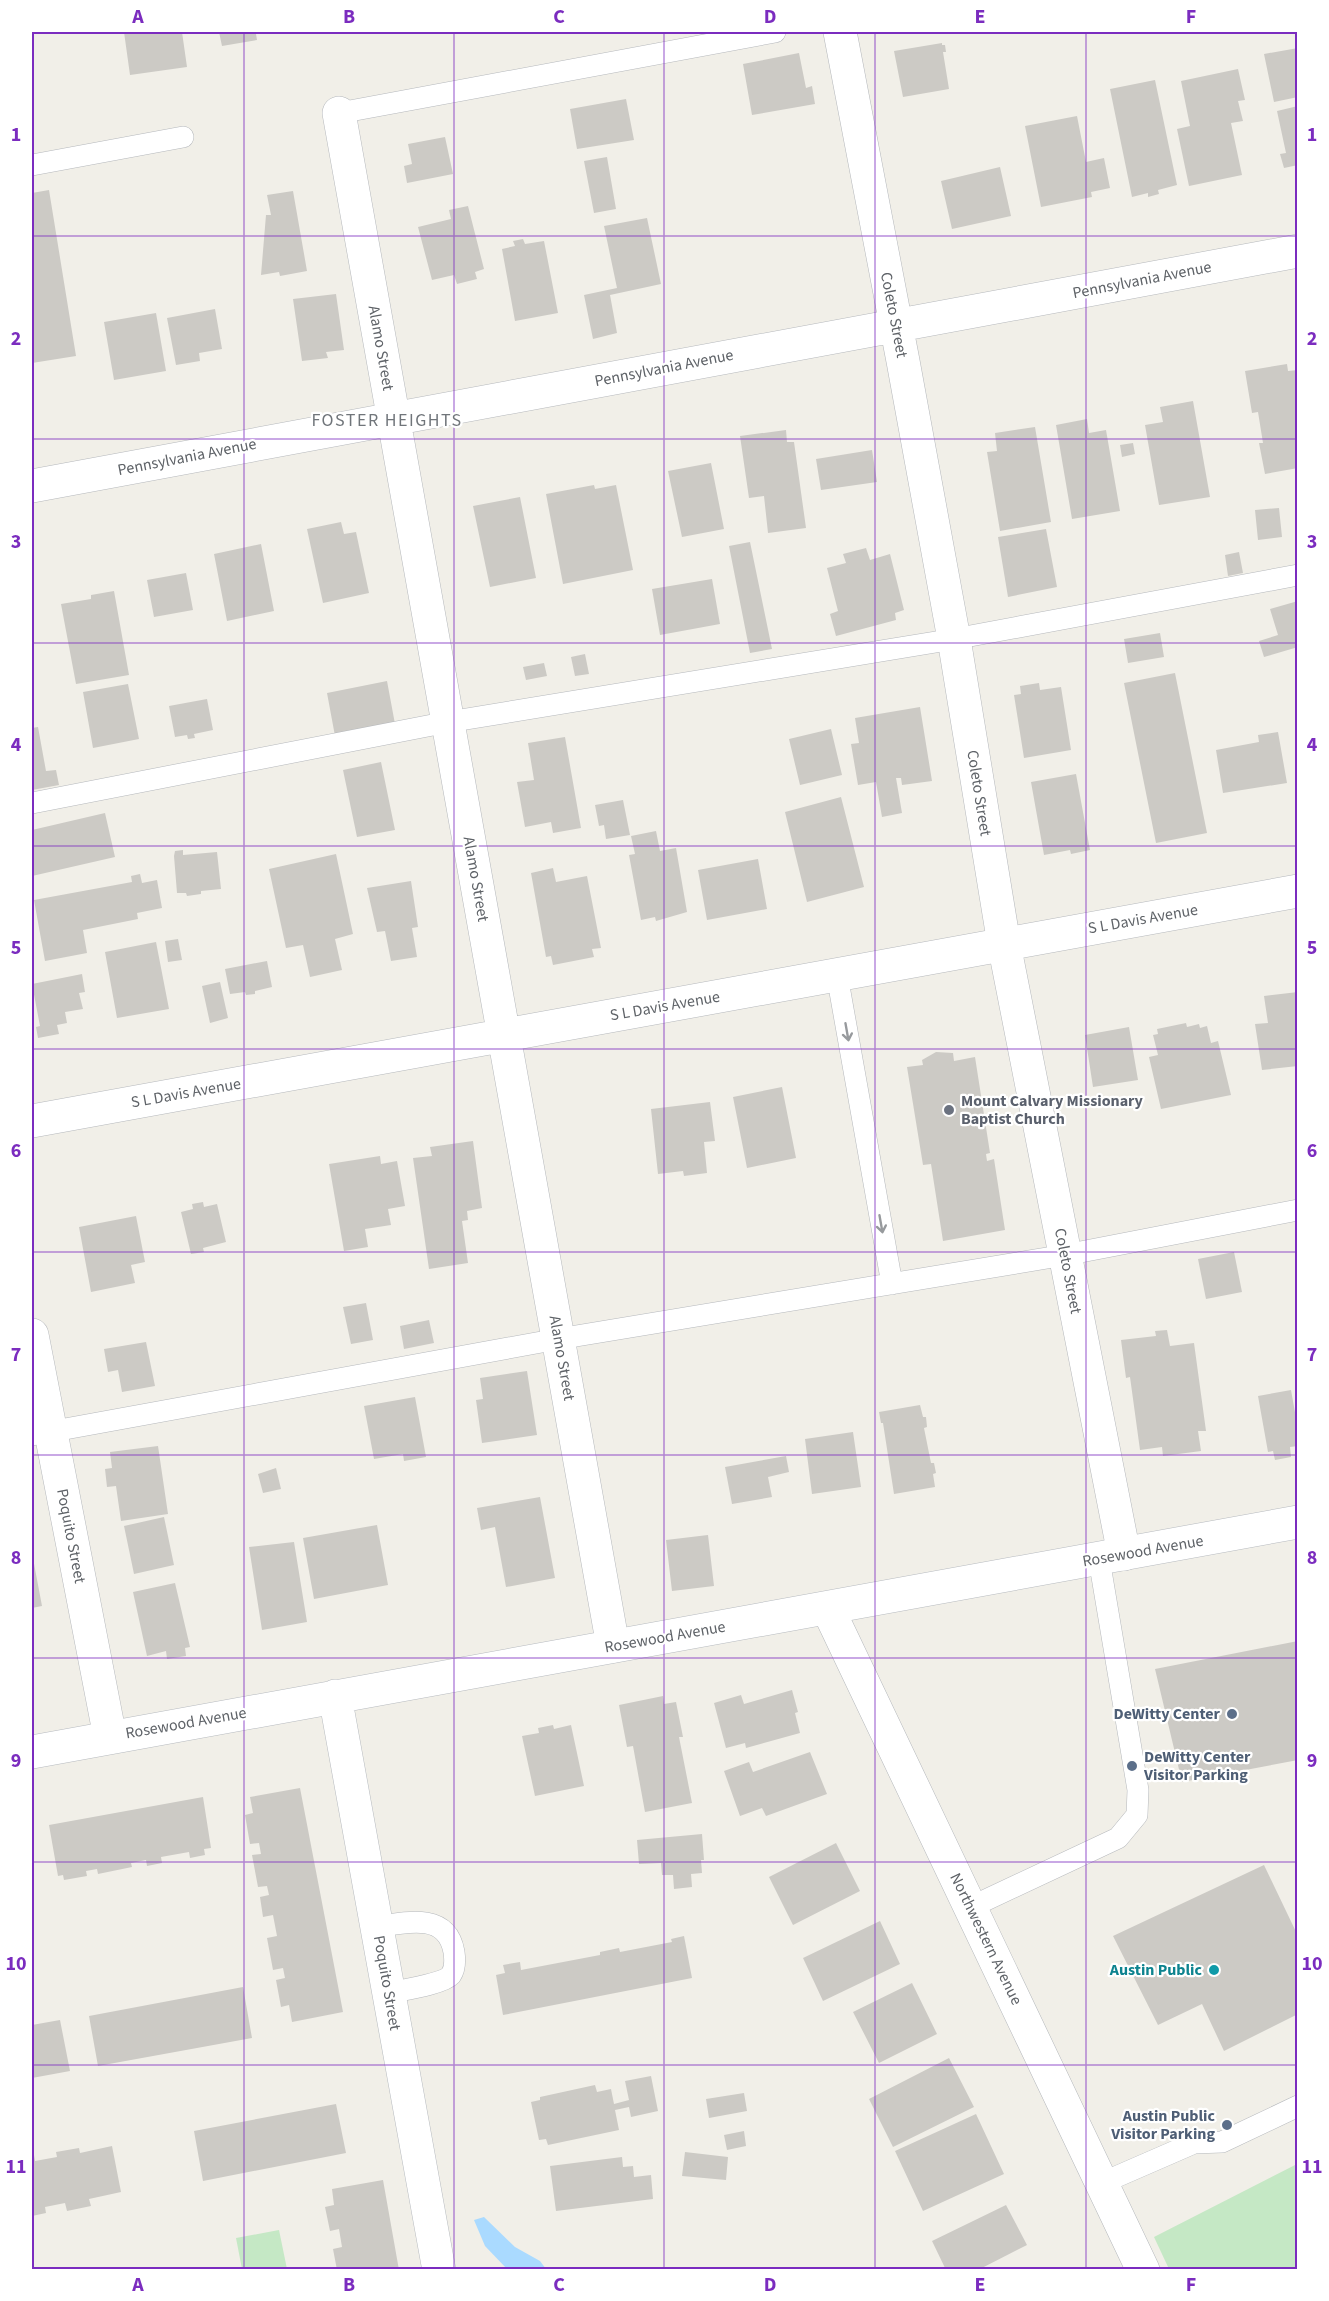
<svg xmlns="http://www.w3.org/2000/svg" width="1329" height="2301" font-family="'Source Sans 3',sans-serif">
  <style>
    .green { fill: #c5e8c5 }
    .water { fill: #aadaff }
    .building { fill: #cccac5 }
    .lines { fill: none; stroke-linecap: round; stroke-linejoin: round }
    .lane-casing { stroke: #b5b8bc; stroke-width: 22 }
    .street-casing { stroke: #b5b8bc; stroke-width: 34 }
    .secondary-casing { stroke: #b6babf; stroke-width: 34 }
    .lane { stroke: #fff; stroke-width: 21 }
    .street { stroke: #fff; stroke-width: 33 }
    .secondary { stroke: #fff; stroke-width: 33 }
    .oneway { stroke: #979a9d }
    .grid { fill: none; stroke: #7b2cbf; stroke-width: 1.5; stroke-opacity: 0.55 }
    .worship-dot { fill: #6b7280; stroke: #fff; stroke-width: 2 }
    .service-dot { fill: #5c6f8a; stroke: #fff; stroke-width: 2 }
    .culture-dot { fill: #0f9aa8; stroke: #fff; stroke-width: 2 }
    .labels { text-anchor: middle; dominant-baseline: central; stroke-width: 4.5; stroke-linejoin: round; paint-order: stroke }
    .street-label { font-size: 16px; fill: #5f6368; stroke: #fff }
    .worship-label { font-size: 16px; font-weight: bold; fill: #5b616d; stroke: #fff; text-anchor: start }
    .service-label { font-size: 16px; font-weight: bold; fill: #4e5e75; stroke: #fff; text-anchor: end }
    .culture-label { font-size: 16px; font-weight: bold; fill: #0d838f; stroke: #fff; text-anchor: end }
    .neighbourhood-label { font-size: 18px; letter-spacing: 1.5px; fill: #70757a; stroke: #fff }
    .neatline { fill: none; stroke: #7b2cbf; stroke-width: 2 }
    .grid-label { font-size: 20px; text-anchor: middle; font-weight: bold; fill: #7b2cbf }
  </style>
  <rect width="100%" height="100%" fill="#f1efe8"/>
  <path class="green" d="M1297,2164V2269H1169L1154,2237Z
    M279,2230L287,2269H242L236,2238Z"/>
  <path class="water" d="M484,2217L515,2247L540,2261L546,2269H507L485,2246L474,2220Z"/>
  <path class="building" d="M124,32H182L187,67L130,75Z
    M219,32H262V33L256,34L257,40L222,46Z
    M942,43V45H945L946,52H943L949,89L903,97L894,51Z
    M1298,48V97L1274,102L1264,54Z
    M799,53L806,88L812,86L815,104L752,115L743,64Z
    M1238,69L1245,100L1238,101L1243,121L1231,123L1242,175L1189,186L1177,129L1190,126L1181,81Z
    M1155,80L1177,185L1158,190L1159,194L1148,197V193L1132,197L1110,89Z
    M626,99L634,140L577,149L570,109Z
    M1298,106V165L1284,168L1280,154L1286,153L1277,111Z
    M1077,116L1086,162L1104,158L1110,188L1091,192L1092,197L1041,207L1025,126Z
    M445,137L453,174L407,183L404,166L412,164L408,144Z
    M607,157L616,209L594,213L584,161Z
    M1000,167L1011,216L952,229L941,181Z
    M49,190L76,356L32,363V193Z
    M293,191L307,271L280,276L279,272L261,275L266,215H271L267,195Z
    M468,206L484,269L475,272L477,279L457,284L454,275L432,280L418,227L451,219L449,210Z
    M647,218L661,284L610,295L617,333L593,339L584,295L617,288L604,226Z
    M523,239L525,244L544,241L558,313L515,321L502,249L515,246L513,241Z
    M336,294L344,350L326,352L328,358L302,361L293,299Z
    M215,309L222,349L199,353L200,361L176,365L167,318Z
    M156,313L166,371L114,380L104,322Z
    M1287,364L1288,371L1298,370V468L1265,474L1259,443H1263L1258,412L1252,413L1245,371Z
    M1193,401L1210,497L1159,505L1145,425L1163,422L1160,407Z
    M1087,419L1089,433L1106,430L1120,511L1072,519L1056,425Z
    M1035,427L1051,522L1000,531L987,452L997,451L995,433Z
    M786,430L787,442H794L806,528L768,533L764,496L749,498L740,436Z
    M1133,443L1135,454L1122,457L1120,445Z
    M872,450L877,482L821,490L816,459Z
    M711,463L724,529L682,537L668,471Z
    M594,485L595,489L616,485L633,570L563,584L546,494Z
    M520,497L536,578L490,587L473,506Z
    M1279,508L1282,537L1258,540L1255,510Z
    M341,522L344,534L356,532L369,593L323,603L307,529Z
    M1046,529L1057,587L1008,597L998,537Z
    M750,542L772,649L750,653L729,546Z
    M261,544L274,611L227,621L214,554Z
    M866,548L870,560L890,554L904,610L895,613L896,620L836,636L830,614L838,611L827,568L846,563L843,554Z
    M1239,552L1243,573L1228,576L1225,555Z
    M186,573L193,610L154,617L147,580Z
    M712,579L720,624L660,635L652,589Z
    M114,591L129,675L76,684L61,604L91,599V595Z
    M1298,601V647L1264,657L1259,641L1278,635L1270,609Z
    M1160,633L1164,657L1128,663L1124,639Z
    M585,654L589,674L575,676L571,657Z
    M544,663L547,676L526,680L523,667Z
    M1175,673L1207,833L1156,843L1124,683Z
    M387,681L395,724L335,736L327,693Z
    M1039,683L1040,690L1061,687L1071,750L1024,758L1014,695L1021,694L1020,686Z
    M128,684L139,739L93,748L83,692Z
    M207,699L213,730L194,734L195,738L188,739L187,735L175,737L169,706Z
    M920,707L932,781L902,785L901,778H896L902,813L882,817L876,782L858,785L851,744L859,743L855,718Z
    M38,727L46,771L56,770L59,785L32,790V728Z
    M831,729L842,775L800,785L789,739Z
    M1278,732L1287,783L1223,793L1216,750L1259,742L1258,735Z
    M565,737L581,828L553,833L551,822L525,827L517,782L534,780L528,743Z
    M381,762L395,830L357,837L343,770Z
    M1076,774L1090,850L1071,854L1070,850L1044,855L1031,782Z
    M841,797L864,887L807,902L785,812Z
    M623,800L630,835L606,839L604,825L599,826L595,805Z
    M105,813L115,857L32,876V830Z
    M656,831L660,851L676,848L687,912L656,921L655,917L641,920L629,855L635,854L631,836Z
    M183,850V855L217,852L221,889L201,891V894L187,896L186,893H177L174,856L175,851Z
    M336,854L353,934L335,939L342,970L310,977L303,945L286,948L269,869Z
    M758,859L767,909L707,920L698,870Z
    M553,868L556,882L587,876L601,948L592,949L594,957L553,965L551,956L546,957L531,873Z
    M140,874L142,883L157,880L162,908L137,913L138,919L83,930L87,953L45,961L34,900L132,882L131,876Z
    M411,881L418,927L412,928L417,957L391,961L385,931L377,932L367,888Z
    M178,939L182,960L168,962L165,941Z
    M156,942L169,1009L117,1018L105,952Z
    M267,961L272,987L255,991V994L246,995L245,992L230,994L225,969Z
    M82,974L85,992L79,993L83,1009L65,1012L67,1023L57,1025L59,1034L38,1038L36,1027L40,1026L32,984Z
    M220,982L228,1018L210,1023L202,986Z
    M1298,992V1066L1262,1070L1255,1024L1268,1023L1264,996Z
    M1186,1023L1187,1027L1199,1024L1200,1028L1207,1026L1211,1043L1218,1041L1231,1095L1161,1109L1149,1057L1158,1055L1153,1035L1158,1034L1157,1029Z
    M1129,1027L1138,1080L1093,1087L1085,1035Z
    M936,1052L953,1053L954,1061L975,1057L990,1153L986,1154L987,1161L994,1159L1005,1230L943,1241L931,1164L923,1165L907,1067L923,1065L922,1060Z
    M782,1087L796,1158L747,1168L733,1097Z
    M710,1102L715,1141L704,1142L707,1173L684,1176L683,1171L658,1174L651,1109Z
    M473,1141L482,1208L467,1211L468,1220L462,1221L468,1263L429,1269L413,1158L432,1156L430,1147Z
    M380,1156L381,1164L397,1161L405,1206L388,1209L391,1225L365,1229L368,1247L344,1251L329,1164Z
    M203,1202L204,1207L217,1204L226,1242L203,1248L204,1252L191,1254L181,1212L193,1209L192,1204Z
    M136,1216L145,1262L131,1265L135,1283L91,1292L79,1227Z
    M1234,1252L1242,1292L1206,1299L1198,1259Z
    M366,1303L373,1340L351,1344L343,1307Z
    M429,1320L434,1343L404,1349L400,1326Z
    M1167,1330L1170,1346L1194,1343L1206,1431H1198L1201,1451L1163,1456L1162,1447L1140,1450L1130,1377L1126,1378L1121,1340L1156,1336L1155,1331Z
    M146,1342L155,1386L122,1392L118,1370L108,1372L104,1349Z
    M527,1371L537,1435L482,1443L476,1400L483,1399L480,1378Z
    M1291,1390L1298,1429V1446L1290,1447L1291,1457L1275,1460L1273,1451L1268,1452L1258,1396Z
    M415,1397L426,1457L404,1461L403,1454L374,1459L364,1406Z
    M920,1405L923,1417H926L927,1427L924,1428L931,1463H934L936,1473L933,1474L935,1487L894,1494L883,1423H881L879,1412Z
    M853,1432L861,1487L812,1494L805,1439Z
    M158,1446L168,1514L121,1521L116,1486L107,1487L105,1469L112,1468L110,1452Z
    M786,1456L789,1472L768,1477L772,1497L732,1504L725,1467Z
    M276,1468L281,1489L263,1493L258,1474Z
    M540,1497L555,1578L506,1587L495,1527L481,1530L477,1508Z
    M164,1517L174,1565L134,1574L124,1526Z
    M377,1525L388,1585L314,1599L303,1538Z
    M708,1535L714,1586L672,1591L666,1540Z
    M294,1542L307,1622L262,1630L249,1547Z
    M32,1553L42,1606L32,1608Z
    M175,1583L190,1647L185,1648L186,1656L167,1659L166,1651L147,1656L133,1592Z
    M1298,1641V1760L1182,1782L1155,1669Z
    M792,1690L798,1712L795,1713L800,1733L746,1748L745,1743L726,1748L714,1703L741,1695L744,1704Z
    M663,1696L664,1704L676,1702L683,1737H679L692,1803L645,1812L633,1746L627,1747L619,1705Z
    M553,1725L554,1729L571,1725L584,1786L535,1796L522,1736L539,1733L538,1728Z
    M810,1752L827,1794L766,1816L762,1808L740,1816L724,1771L749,1762L753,1772Z
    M300,1788L343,2012L292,2022L289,2005L281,2007L276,1980L285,1978L283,1968L273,1970L267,1938L277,1936L273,1915L263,1917L260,1897L269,1895L267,1886L258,1887L252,1855L261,1854L259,1843L250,1844L245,1815L253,1813L250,1797Z
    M203,1797L211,1848L204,1849L205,1855L190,1858L189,1852L161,1857L162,1863L147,1866L146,1860L131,1863L132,1867L98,1874L97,1869L86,1871L87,1876L64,1880L63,1875L58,1876L49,1825Z
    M702,1834L704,1860H701L702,1873L691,1874L692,1887L674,1889L673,1875H662L661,1863L639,1864L637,1840Z
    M836,1843L860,1891L793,1925L769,1877Z
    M1264,1865L1298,1936V2014L1224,2051L1202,2004L1158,2025L1113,1936Z
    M880,1921L900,1964L823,2001L803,1958Z
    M684,1936L692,1978L503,2015L496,1975L505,1973L503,1965L520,1962L521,1970L600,1955V1952L619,1948L620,1952L672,1942L671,1939Z
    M912,1983L937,2034L879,2063L853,2012Z
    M243,1987L252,2038L98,2066L89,2016Z
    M60,2020L70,2071L32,2078V2025Z
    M949,2058L974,2107L893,2147L869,2099Z
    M651,2076L658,2111L631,2117L629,2107L615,2110L619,2130L548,2145L546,2139L539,2140L531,2102L540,2100V2097L595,2085L597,2092L611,2089L614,2104L629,2100L625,2081Z
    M744,2093L747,2111L709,2118L706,2099Z
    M336,2104L346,2153L203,2181L194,2131Z
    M976,2114L1004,2174L923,2211L895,2151Z
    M744,2131L746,2146L727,2150L724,2135Z
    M112,2146L121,2192L89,2199L91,2206L67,2211L65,2203L45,2207L46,2213L32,2216V2155H34L35,2161L57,2157L56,2152L79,2148L80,2153Z
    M685,2152L728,2157L726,2180L682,2176Z
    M622,2157L623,2167L633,2166L634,2177L651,2175L653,2199L556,2211L550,2166Z
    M383,2180L399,2270H337L333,2249L342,2247L339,2229L330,2231L325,2207L334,2205L332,2189Z
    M1006,2205L1027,2245L978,2270H946L932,2241Z"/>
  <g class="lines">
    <g class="lane-casing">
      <path id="lane" d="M339,113L775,32
        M32,165L183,137
        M32,803L448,722L954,639L1298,575
        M837,975L892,1284
        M32,1435L558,1339L1065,1255L1298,1210
        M971,1907L1118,1838L1137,1815L1138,1790L1099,1559
        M377,1927C406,1922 447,1912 454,1952C455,1959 455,1969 451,1975C443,1984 402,1990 389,1993
        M1102,2183L1194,2143L1222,2142L1298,2106"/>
    </g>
    <g class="street-casing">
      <path id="street" d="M840,32L903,361L954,639L1004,944L1124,1554
        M339,113L613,1646
        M32,486L1298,251
        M32,1121L1298,891
        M32,1335L110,1737
        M828,1609L1143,2270"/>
    </g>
    <g class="secondary-casing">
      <path id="secondary" d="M335,1696L439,2270
        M32,1752L1298,1522"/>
    </g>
    <use href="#lane" class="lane"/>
    <use href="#street" class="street"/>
    <use href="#secondary" class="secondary"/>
  </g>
  <defs><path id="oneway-shaft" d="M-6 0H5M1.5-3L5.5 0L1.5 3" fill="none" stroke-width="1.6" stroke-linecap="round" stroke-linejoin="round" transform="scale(1.5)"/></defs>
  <g class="oneway">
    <use href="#oneway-shaft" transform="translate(847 1032) rotate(80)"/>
    <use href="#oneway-shaft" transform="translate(881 1224) rotate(80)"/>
  </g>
  <path class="grid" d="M244,32V2270M454,32V2270M664,32V2270M875,32V2270M1086,32V2270M32,236H1298M32,439H1298M32,643H1298M32,846H1298M32,1049H1298M32,1252H1298M32,1455H1298M32,1658H1298M32,1862H1298M32,2065H1298"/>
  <circle class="worship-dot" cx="949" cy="1110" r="6"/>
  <g class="service-dot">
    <circle cx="1232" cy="1714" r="6"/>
    <circle cx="1132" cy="1766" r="6"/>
    <circle cx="1227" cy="2125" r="6"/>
  </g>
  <circle class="culture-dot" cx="1214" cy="1970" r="6"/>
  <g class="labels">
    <g class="street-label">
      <text transform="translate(1142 280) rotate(-11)">Pennsylvania Avenue</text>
      <text transform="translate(894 315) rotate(79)">Coleto Street</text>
      <text transform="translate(381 348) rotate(80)">Alamo Street</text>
      <text transform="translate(664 368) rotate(-11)">Pennsylvania Avenue</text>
      <text transform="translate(187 457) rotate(-11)">Pennsylvania Avenue</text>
      <text transform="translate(979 793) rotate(81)">Coleto Street</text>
      <text transform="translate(476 879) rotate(80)">Alamo Street</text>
      <text transform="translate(1143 919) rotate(-10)">S L Davis Avenue</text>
      <text transform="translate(665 1006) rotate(-10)">S L Davis Avenue</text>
      <text transform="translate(186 1093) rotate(-10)">S L Davis Avenue</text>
      <text transform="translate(1068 1271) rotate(79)">Coleto Street</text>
      <text transform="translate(562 1358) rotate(80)">Alamo Street</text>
      <text transform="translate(71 1536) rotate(79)">Poquito Street</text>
      <text transform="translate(1143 1551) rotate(-10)">Rosewood Avenue</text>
      <text transform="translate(665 1637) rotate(-10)">Rosewood Avenue</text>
      <text transform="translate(186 1723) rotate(-10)">Rosewood Avenue</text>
      <text transform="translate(986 1939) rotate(64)">Northwestern Avenue</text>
      <text transform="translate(387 1983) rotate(80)">Poquito Street</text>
    </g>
    <g class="worship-label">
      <text x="961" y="1101">Mount Calvary Missionary<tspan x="961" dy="18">Baptist Church</tspan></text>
    </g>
    <g class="service-label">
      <text x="1220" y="1714">DeWitty Center</text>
      <text x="1144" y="1757" text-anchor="start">DeWitty Center<tspan x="1144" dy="18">Visitor Parking</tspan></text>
      <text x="1215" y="2116">Austin Public<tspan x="1215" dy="18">Visitor Parking</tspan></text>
    </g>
    <g class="culture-label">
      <text x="1202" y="1970">Austin Public</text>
    </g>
    <g class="neighbourhood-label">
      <text x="387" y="420">FOSTER HEIGHTS</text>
    </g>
  </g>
  <rect width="1329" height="2301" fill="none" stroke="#ffffff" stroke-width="66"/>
  <rect x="33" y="33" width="1263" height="2235" class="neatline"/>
  <g class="grid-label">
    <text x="138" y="23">A</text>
    <text x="349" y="23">B</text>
    <text x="559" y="23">C</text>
    <text x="770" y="23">D</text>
    <text x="980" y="23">E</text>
    <text x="1191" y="23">F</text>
    <text x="16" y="141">1</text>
    <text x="1312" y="141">1</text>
    <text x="16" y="345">2</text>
    <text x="1312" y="345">2</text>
    <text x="16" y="548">3</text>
    <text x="1312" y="548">3</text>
    <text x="16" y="751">4</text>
    <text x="1312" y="751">4</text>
    <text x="16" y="954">5</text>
    <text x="1312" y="954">5</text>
    <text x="16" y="1157">6</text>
    <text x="1312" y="1157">6</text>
    <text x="16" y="1361">7</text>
    <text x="1312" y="1361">7</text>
    <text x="16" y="1564">8</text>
    <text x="1312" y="1564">8</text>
    <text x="16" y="1767">9</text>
    <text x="1312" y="1767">9</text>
    <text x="16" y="1970">10</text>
    <text x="1312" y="1970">10</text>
    <text x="16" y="2173">11</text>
    <text x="1312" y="2173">11</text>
    <text x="138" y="2291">A</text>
    <text x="349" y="2291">B</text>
    <text x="559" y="2291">C</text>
    <text x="770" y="2291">D</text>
    <text x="980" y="2291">E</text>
    <text x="1191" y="2291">F</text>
  </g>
</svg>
